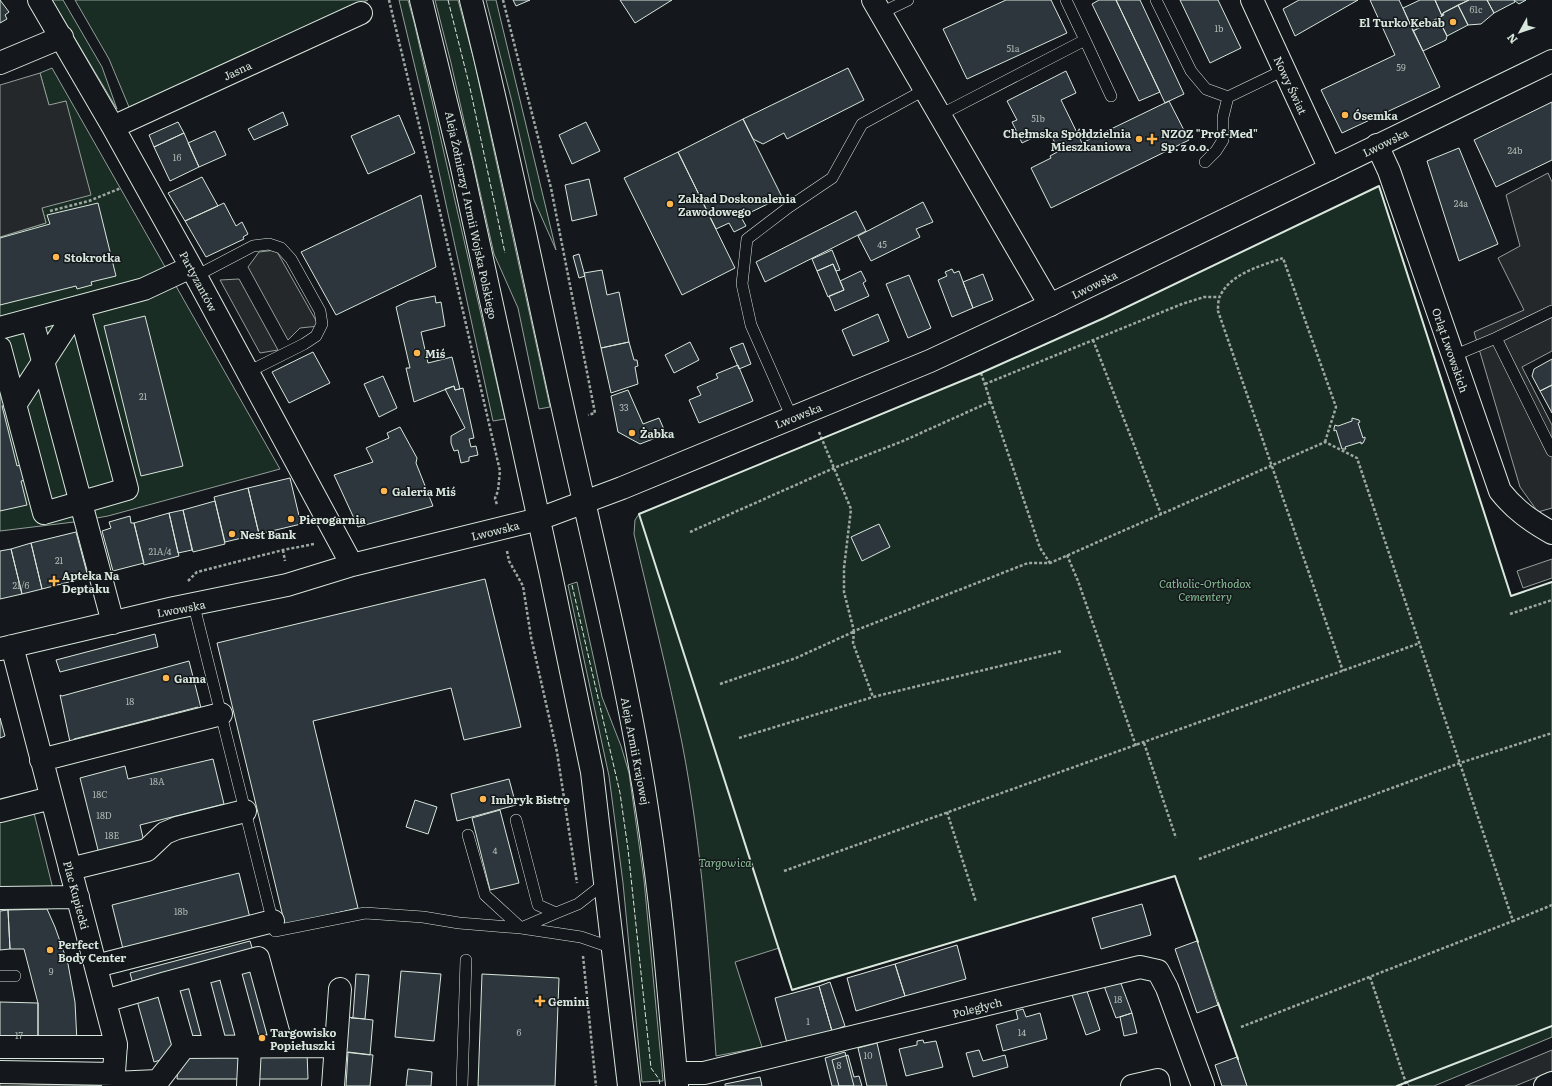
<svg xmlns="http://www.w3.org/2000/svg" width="1552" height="1086" font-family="Literata,serif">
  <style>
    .green { fill: #1a2d24; stroke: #939e99 }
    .parking { fill: #24282b; stroke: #939e99 }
    .building { fill: #2c363c; stroke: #d8e6dc }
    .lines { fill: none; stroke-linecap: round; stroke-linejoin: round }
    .lane-casing { stroke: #d8e6dc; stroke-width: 12 }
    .street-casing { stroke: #d8e6dc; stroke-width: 24 }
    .secondary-casing { stroke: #d8e6dc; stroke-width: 24 }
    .path { stroke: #9da8a2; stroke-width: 2.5; stroke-dasharray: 3 2; stroke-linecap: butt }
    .lane { stroke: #14181c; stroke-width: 11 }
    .street { stroke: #14181c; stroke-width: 22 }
    .secondary { stroke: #14181c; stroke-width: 22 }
    .fence { stroke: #d8e6dc; stroke-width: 1; stroke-dasharray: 5 2; stroke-linecap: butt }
    .wall { stroke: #d8e6dc; stroke-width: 2 }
    .poi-dot { fill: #ffb74d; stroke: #14181c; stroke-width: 1.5 }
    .labels { text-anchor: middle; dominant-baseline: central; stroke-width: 3; stroke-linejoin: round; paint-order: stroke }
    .number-label { font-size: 9px; fill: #adbab4 }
    .poi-label { font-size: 11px; font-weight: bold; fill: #d8e6dc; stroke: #14181c; text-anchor: start }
    .street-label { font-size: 11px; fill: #d8e6dc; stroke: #14181c }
    .park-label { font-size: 11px; font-style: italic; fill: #8ac095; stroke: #14181c }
  </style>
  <rect width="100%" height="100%" fill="#14181c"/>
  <path class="green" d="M52,0H63L102,67L117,109Z
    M75,0H368L170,92L129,107L109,59Z
    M399,0H408L414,22L505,419L493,421L429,126Z
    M435,0H458L474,60L550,407L539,409L518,308L494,254L451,63Z
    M486,0H496L556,250L534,200L512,102Z
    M52,68L280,469L108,516L74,522L0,531V237L46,223L42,208L66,101L49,106L40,73Z
    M1379,186L1511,596L1552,582V1037L1434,1086H1409L1407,1082L1401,1084L1402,1086H1247L1175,876L792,990L779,948L735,962L762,1047L716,1056C709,952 702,846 682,743C668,673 650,603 634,534L635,520L639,514L981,373L1104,318Z
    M577,582L602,697L621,746L629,773L644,880L663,1081L642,1082L623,883L609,776L568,585Z
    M33,809L53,889L0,891V818Z"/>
  <path class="parking" d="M40,73L49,105L66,101L91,195L42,208L46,223L0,237V85Z
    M1548,173L1552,182V351L1522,367L1552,425V508L1538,512L1520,487L1474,332L1524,310L1498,258L1520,246L1506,195Z
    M276,250L319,326L300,328L288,340L248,267L259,252Z
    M239,279L278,350L260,353L220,280Z
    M1552,559V578L1523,588L1517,571Z
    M1552,1050V1071L1515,1086H1465Z
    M0,1083L112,1086H0Z"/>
  <path class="building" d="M0,0L9,12L5,15L7,19L0,23Z
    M513,0H530L516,6Z
    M620,0H672L635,23Z
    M1006,0H1051L1067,33L967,79L943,29Z
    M1099,0H1116L1160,92L1139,101L1092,4Z
    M1116,0H1140L1184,94L1165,103Z
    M1180,0H1218L1241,48L1210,63Z
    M1299,0H1358L1295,36L1283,9Z
    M1370,0H1399L1440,87L1342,133L1321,90L1395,55Z
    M1420,0H1435L1442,16L1413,31L1403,8Z
    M1435,0H1469L1443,13L1442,16Z
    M1469,0H1487L1494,13L1481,24L1468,25L1458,5Z
    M1487,0H1514L1515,2L1494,13Z
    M1514,0H1526L1519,4Z
    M1458,5L1468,25L1447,36L1438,18L1444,15L1443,13Z
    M1438,18L1447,36L1446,40L1423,51L1413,31Z
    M848,68L864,100L787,139L784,133L763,144L753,139L743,119Z
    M1066,71L1076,93L1061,100L1082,143L1169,101L1189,140L1051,208L1031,168L1051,158L1050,156L1059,151L1051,135L1045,138L1043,133L1022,143L1012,122L1017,120L1007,101Z
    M1552,102V160L1496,187L1474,140Z
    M283,112L288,125L254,140L248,129Z
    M399,115L415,153L368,174L351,136Z
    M743,119L782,197L741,217L746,226L734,232L729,223L716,229L678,152Z
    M178,122L184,133L154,147L149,135Z
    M586,122L600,151L572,164L559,135Z
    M215,131L226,155L199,167L188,143Z
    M184,133L199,167L170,181L154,147Z
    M1459,148L1498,244L1459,261L1427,161Z
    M678,152L735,268L682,295L624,178Z
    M202,177L218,206L185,221L168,193Z
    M589,179L597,215L572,221L565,185Z
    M421,195L436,267L336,315L301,252Z
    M923,202L933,222L916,229L920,237L871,261L858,236Z
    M98,203L116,276L91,282L92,285L77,289L76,286L0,305V238L50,224L47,215Z
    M224,203L236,226L242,222L248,234L243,237L244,239L206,257L185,221Z
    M856,211L866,231L765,282L756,262Z
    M832,250L840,270L836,271L833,264L817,271L812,259Z
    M579,254L585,276L579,278L573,256Z
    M833,264L844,290L828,297L817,271Z
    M952,269L954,273L959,271L973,308L952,317L938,280L947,276L945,272Z
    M602,270L607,295L619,292L629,342L601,348L584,273Z
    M861,271L866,281L863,283L869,296L835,311L829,296L844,290L840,281Z
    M983,274L993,300L973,308L963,282Z
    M909,275L931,328L908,338L886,284Z
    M435,296L436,303L441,302L445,326L421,332L428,363L452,357L460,389L455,390L454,386L414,402L406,368H410L396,307L409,301Z
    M878,314L889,341L853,356L842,330Z
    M145,316L183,466L141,476L104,326Z
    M629,342L634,360H637L638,366L635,367L638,384L611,393L601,348Z
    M690,342L699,360L674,373L665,355Z
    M743,343L751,364L739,369L730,348Z
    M313,352L330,383L289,403L272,372Z
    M1552,359V385L1540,391L1532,376L1534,369Z
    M738,365L753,401L699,423L689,400L701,395L697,387L718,378L716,374Z
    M383,376L397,408L379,417L364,384Z
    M1552,385V413L1540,391Z
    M454,386L455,390L463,388L474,438L469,439L471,447L476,446L478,455L469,457V461L461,463L458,450L454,451L451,443V436L465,428L445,389Z
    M0,390L8,405L2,406L17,466L23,464L27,480L21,481L27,505L0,511Z
    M628,390L643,424L659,418L666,434L640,444L618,432L611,396Z
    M1352,418L1359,420L1360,422L1358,423L1363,438L1365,437V439L1363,443L1361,444V442L1345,447L1346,449H1342L1336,430L1334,431V428L1335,425L1338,426L1352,421Z
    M400,427L417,458L416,463L433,506L358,527L334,475L373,462L366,448L389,438L387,433Z
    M290,478L301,524L259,534L248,488Z
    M248,488L259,534L225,542L214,497Z
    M215,501L225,544L193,552L183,510Z
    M183,510L192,550L178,553L169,513Z
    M169,513L179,556L144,565L134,523Z
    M130,516L131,523H134L144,563L113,571L102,531L111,528L109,522Z
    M879,524L890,547L862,561L851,537Z
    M76,532L88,577L42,589L31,543Z
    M31,543L42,589L22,594L11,549Z
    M11,549L22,594L0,599V551Z
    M485,579L521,727L464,740L451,688L313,721L358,908L285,925L217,643Z
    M155,634L158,647L60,672L56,660Z
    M189,661L201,708L198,709V707L74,739V741L70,742L60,695L62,696Z
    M0,718L5,736L0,738Z
    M213,759L224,804L140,825L144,842L99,854L80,778L125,766L128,779Z
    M509,779L516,805L457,821L451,794Z
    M415,800L437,807L428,834L406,827Z
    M500,810L519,883L490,890L472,818Z
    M239,873L250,918L123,949L112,905Z
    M1142,904L1151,935L1101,949L1092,918Z
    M47,909L55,927L68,964L75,1002L77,1042L38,1041V1003L24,949H10L8,910Z
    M8,910L10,949L0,950V911Z
    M250,941L254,954L134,988L130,973Z
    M1197,941L1218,1005L1197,1013L1175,949Z
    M957,945L966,979L905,996L895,964Z
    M895,964L905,996L856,1011L847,978Z
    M257,965L277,1042H254L235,971Z
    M401,971L441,974L434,1041L395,1037Z
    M225,974L243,1042H221L204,979Z
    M356,974L369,975L365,1019L351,1018L353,1017Z
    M482,974L559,978L555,1086H478Z
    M1120,981L1132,1013L1116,1018L1104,986Z
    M194,982L210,1042H187L172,988Z
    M830,982L845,1026L832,1031L819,986Z
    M819,986L832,1031L787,1043L775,998Z
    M1086,988L1100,1030L1086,1035L1071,992Z
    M163,990L178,1046L170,1057L154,1062L136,997Z
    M0,1002L38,1003V1041H0Z
    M1023,1009L1026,1017L1040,1013L1047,1039L1003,1051L996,1025L1018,1019L1016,1011Z
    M1132,1013L1137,1033L1124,1036L1120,1017Z
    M347,1017L373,1020L370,1055L344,1052Z
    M923,1040L924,1043L936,1041L943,1067L906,1076L899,1049L917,1045V1041Z
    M877,1043L887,1086H867L858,1048Z
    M979,1050L983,1061L1005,1055L1008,1067L973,1077L966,1053Z
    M186,1052H243L244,1079H177L178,1063Z
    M254,1052H307L308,1079H254Z
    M348,1052L373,1055L370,1086H346Z
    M845,1052L854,1086H832L825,1058Z
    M848,1055L854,1077L859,1076L862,1086H839L832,1060Z
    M1237,1057L1247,1086H1222L1215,1065Z
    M408,1069L432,1072L431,1086H406Z
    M760,1077L762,1086H725V1084Z"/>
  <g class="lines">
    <g class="lane-casing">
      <path id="lane" d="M1066,0L1085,40
        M1156,0L1191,71L1206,89L1228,97
        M881,13L908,0
        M940,115L1085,40L1111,96
        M1205,162L1216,151L1223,140V117L1228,97L1284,70
        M196,276L253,246L269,244L281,248L291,259L320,311L322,324L316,336L304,344L248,372
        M1496,338L1552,451
        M1453,356L1496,338L1552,311
        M792,418L751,325L742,284L747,239L789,207L832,178L862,124L926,89
        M194,606L275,931L365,913L423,917L459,923L521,928L556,913
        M516,820L538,905L556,913L578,904L605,883
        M468,835L485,895L521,928L581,937L613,948
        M0,976H15
        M462,1086L466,960"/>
    </g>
    <g class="street-casing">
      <path id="street" d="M39,0L113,127L191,267L352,565
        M873,0L1050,305
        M1252,0L1330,169
        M0,63L62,37
        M113,127L361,13
        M1377,145L1389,171L1500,491C1515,510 1531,521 1552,533
        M32,320L113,623
        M0,328L144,289L191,267
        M0,348L44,513L127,489L79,307
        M15,405L79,307
        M12,646L116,1044L113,1086
        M0,649L174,608L287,585L352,565L539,519
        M41,760L221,714
        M0,811L51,798
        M70,869L147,850L165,833L177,828L245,811
        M0,898L78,897
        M96,966L273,921
        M228,966L250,1047L248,1086
        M197,975L216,1047
        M105,1001L166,983
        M0,1047H116
        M184,1047L166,983L258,958L282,1046
        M0,1072L114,1074
        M676,1073H704L1140,967L1158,971L1167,988L1203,1086
        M113,1083L158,1081L184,1047L336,1046
        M333,1086L340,989
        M1132,1086L1158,1080L1159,1086
        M1545,1086L1552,1083"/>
    </g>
    <g class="secondary-casing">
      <path id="secondary" d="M421,0L461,163L551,575L592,772L629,1086
        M471,0C506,138 534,278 565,418C594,549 628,681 648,815C662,905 669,996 677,1086
        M539,519L622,488L930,361L1050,305L1552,61"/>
    </g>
    <path class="path" d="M389,0L437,199L500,471L498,491L495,498L497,505
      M503,0L551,188L595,413L588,415
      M50,211L89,201L121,188
      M1093,340L1161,514
      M981,373L1040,548L1050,563
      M985,384L1182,304L1204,297H1219
      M819,432L851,509L844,568V592L854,631L1028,563H1050L1325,442L1357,458L1513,921L1552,905
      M1325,442L1336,407L1283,258C1261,266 1231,273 1220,296C1218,300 1218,307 1218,311L1343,671
      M690,532L834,468L903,441L992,401
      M283,550L285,561
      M507,551L509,561L523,586L531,637L557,752L577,883
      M1067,555L1078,581L1136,746
      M188,581L197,572L283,550L314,544
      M1510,614L1552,600
      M854,631L853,643L873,697L1062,651
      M720,684L796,658L853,632
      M739,738L873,697
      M1144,743L1176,838
      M947,812L976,902
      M1199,859L1460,763L1552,733
      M784,871L1420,643
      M583,956L596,1086
      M1370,977L1407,1086
      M1241,1027L1513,921"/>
    <use href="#lane" class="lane"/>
    <use href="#street" class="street"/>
    <use href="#secondary" class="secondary"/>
    <path class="fence" d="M448,0L470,88L505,253
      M572,585L620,793L628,849L651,1068L659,1079L660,1086"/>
    <path class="wall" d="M1198,942L1175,876L792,990L639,514L981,373L1104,318L1379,186L1511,596L1552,582
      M1218,1003L1238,1059
      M1397,1086L1552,1026"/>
  </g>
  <g class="poi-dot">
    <circle cx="1453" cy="22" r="4"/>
    <circle cx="1345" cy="115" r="4"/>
    <circle cx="1139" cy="139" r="4"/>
    <path d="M1150 133h4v4h4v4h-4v4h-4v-4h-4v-4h4z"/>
    <circle cx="670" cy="204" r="4"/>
    <circle cx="56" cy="257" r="4"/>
    <circle cx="417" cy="353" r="4"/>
    <circle cx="632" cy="433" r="4"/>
    <circle cx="384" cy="491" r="4"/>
    <circle cx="291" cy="519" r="4"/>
    <circle cx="232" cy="534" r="4"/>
    <path d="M52 575h4v4h4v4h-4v4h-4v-4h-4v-4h4z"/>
    <circle cx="166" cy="678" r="4"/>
    <circle cx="483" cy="799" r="4"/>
    <circle cx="50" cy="950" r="4"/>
    <path d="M538 995h4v4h4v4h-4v4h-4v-4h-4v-4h4z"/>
    <circle cx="262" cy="1038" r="4"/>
  </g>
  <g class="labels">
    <g class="number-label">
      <text x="1476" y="9">61c</text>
      <text x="1219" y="28">1b</text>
      <text x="1013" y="48">51a</text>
      <text x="1401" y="67">59</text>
      <text x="1038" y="118">51b</text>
      <text x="1515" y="150">24b</text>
      <text x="177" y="157">16</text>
      <text x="1461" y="203">24a</text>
      <text x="882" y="244">45</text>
      <text x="143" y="396">21</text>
      <text x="624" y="407">33</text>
      <text x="160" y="551">21A/4</text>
      <text x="59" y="560">21</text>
      <text x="21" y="585">21/6</text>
      <text x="130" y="701">18</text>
      <text x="157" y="781">18A</text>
      <text x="100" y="794">18C</text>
      <text x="104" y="815">18D</text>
      <text x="112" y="835">18E</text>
      <text x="495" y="850">4</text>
      <text x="181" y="911">18b</text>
      <text x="51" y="971">9</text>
      <text x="1118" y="999">18</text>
      <text x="808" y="1021">1</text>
      <text x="519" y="1032">6</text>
      <text x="1022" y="1032">14</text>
      <text x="19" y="1035">17</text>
      <text x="868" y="1055">10</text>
      <text x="839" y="1065">8</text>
    </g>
    <g class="poi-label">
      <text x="1445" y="22" text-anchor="end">El Turko Kebab</text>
      <text x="1353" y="115">Ósemka</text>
      <text x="1131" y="133" text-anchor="end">Chełmska Spółdzielnia<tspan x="1131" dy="13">Mieszkaniowa</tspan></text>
      <text x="1161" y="133">NZOZ "Prof-Med"<tspan x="1161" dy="13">Sp. z o.o.</tspan></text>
      <text x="678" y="198">Zakład Doskonalenia<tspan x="678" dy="13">Zawodowego</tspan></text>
      <text x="64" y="257">Stokrotka</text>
      <text x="425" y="353">Miś</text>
      <text x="640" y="433">Żabka</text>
      <text x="392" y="491">Galeria Miś</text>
      <text x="299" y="519">Pierogarnia</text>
      <text x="240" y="534">Nest Bank</text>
      <text x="62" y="575">Apteka Na<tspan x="62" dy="13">Deptaku</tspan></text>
      <text x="174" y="678">Gama</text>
      <text x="491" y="799">Imbryk Bistro</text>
      <text x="58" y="944">Perfect<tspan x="58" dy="13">Body Center</tspan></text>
      <text x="548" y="1001">Gemini</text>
      <text x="270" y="1032">Targowisko<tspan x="270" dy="13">Popiełuszki</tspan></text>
    </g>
    <g class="street-label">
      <text transform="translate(237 70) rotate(-25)">Jasna</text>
      <text transform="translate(1291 85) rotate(65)">Nowy Świat</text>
      <text transform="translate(1385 142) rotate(-26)">Lwowska</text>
      <text transform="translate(472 215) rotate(78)">Aleja Żołnierzy I Armii Wojska Polskiego</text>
      <text transform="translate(199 281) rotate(62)">Partyzantów</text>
      <text transform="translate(1094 284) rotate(-26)">Lwowska</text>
      <text transform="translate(1451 350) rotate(71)">Orląt Lwowskich</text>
      <text transform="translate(798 415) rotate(-22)">Lwowska</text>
      <text transform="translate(495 530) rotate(-14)">Lwowska</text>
      <text transform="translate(181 608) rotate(-11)">Lwowska</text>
      <text transform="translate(636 751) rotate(79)">Aleja Armii Krajowej</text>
      <text transform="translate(77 895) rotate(75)">Plac Kupiecki</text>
      <text transform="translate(977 1007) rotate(-14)">Poległych</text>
    </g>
    <g class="park-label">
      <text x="1205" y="583">Catholic-Orthodox<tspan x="1205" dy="13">Cementery</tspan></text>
      <text x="725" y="862">Targowica</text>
    </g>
  </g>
  <g transform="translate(1520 32) rotate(230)" stroke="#14181c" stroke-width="3" paint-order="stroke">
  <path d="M0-3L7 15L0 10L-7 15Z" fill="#d8e6dc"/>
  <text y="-6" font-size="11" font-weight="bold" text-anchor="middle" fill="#d8e6dc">N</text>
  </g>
</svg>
